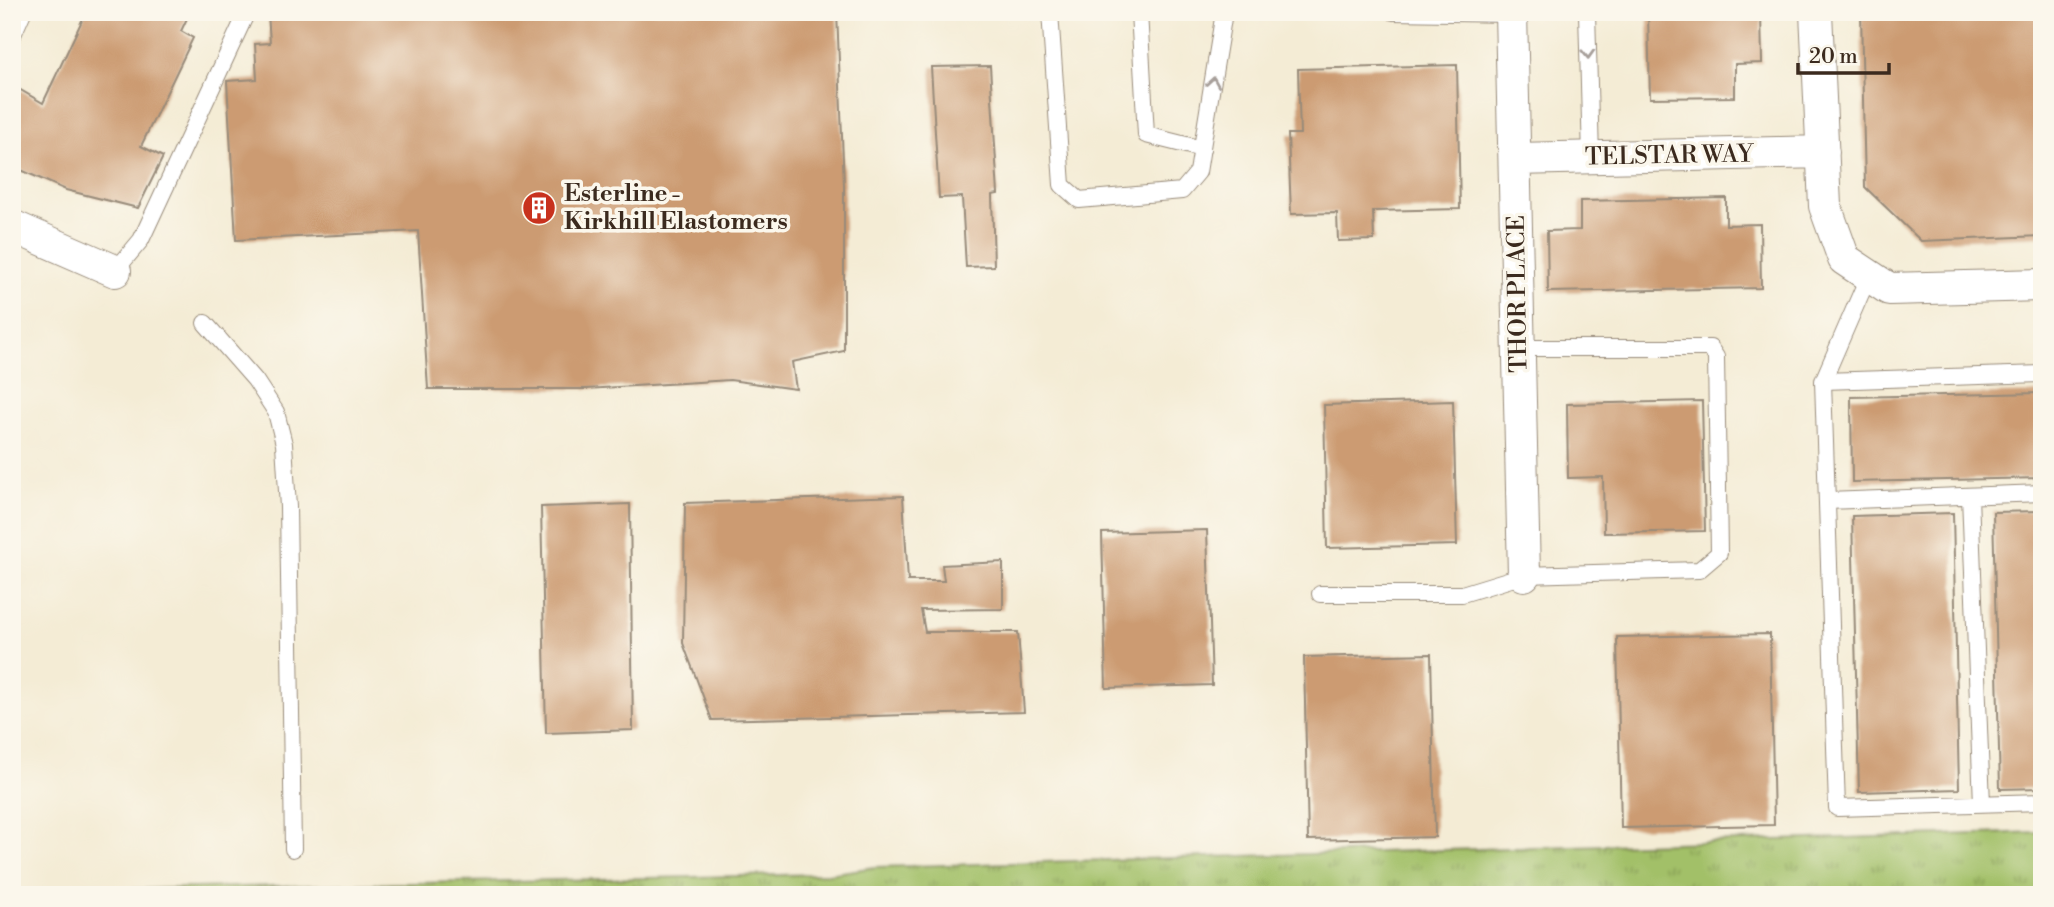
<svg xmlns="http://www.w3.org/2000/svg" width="2054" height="907" font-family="'Libre Bodoni',serif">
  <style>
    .grass { fill: url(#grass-tufts); stroke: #6e7542; stroke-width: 2 }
    .building { fill: #cc9b72 }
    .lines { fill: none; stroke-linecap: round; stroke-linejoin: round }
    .lane-casing { stroke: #988b7a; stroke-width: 18 }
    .street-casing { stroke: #988b7a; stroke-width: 34 }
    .lane { stroke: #fff; stroke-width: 16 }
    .street { stroke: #fff; stroke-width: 32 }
    .oneway { stroke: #a79f9a }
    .labels { text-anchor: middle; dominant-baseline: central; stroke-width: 7; stroke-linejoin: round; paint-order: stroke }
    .street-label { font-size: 24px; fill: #3b2a1e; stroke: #fbf7ec }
    .poi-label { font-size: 24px; font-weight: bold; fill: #3b2a1e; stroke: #fbf7ec; text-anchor: start }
  </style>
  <defs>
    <pattern id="grass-tufts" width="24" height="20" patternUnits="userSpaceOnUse" patternTransform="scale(1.75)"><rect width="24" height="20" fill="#a2c067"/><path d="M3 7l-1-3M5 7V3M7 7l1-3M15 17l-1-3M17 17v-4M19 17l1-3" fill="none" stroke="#859c54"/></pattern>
  </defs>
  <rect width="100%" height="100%" fill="#fbf7ec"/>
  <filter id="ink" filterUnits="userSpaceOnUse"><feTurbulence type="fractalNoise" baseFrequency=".0143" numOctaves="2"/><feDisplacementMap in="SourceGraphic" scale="14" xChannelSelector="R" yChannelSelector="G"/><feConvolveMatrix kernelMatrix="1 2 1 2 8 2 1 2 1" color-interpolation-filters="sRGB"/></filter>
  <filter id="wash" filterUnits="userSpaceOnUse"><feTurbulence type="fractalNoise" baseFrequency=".00686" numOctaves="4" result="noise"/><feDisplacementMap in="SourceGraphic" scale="28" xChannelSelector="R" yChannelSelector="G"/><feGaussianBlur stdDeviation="1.57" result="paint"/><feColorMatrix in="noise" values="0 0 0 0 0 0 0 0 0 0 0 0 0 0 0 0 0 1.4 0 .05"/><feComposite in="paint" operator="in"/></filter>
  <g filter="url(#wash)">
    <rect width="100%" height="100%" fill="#f4ecd5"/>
    <path class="grass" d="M2042,832V895H12V892L828,874L875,867Z"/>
    <g id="blocks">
      <path class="building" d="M86,12H190L181,31L193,38L141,146L163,157L138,208L66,190L12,166V101L17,88L43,103Z
        M268,12H837L844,186V351L792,362L796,389L730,380L586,389H428L418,231L236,240L227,81L257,79L255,44L270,43Z
        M1648,12H1761L1762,63L1735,64V97L1650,98Z
        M1861,12H2042V236L1921,241L1865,187Z
        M1457,65L1460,209L1373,211L1374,240L1338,241L1337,213L1291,214L1288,134H1300L1298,69Z
        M990,66L998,194L992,195L994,266L966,267L962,197L939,198L931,67Z
        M1726,198V225L1760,224L1761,288L1548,292L1547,231L1580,230V201Z
        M2042,393V478L1852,482L1851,397Z
        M1453,401L1457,545L1327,548L1324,405Z
        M1702,401L1705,531L1604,533L1603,477L1568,478L1567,404Z
        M903,496L908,581H944L942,565L1003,562V609L921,610L925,632H1018L1024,712L712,720L683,643L685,503Z
        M630,504L633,730L546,733L541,507Z
        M2042,511V788L2000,789L1993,512Z
        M1953,513L1959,789L1859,792L1852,516Z
        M1207,530L1212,685L1106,688L1102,533Z
        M1770,634L1774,825L1621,828L1617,637Z
        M1431,654L1435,837L1308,840L1304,657Z"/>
    </g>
  </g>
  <g filter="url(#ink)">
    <use href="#blocks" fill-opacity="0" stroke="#988b7a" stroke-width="2"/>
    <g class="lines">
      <g class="lane-casing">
        <path id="lane" d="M1050,12L1062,185L1079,200L1182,191L1198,172L1224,12
          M1139,12L1146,135L1202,149
          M1393,12L1511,14
          M1587,12L1591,158
          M12,37L23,12
          M115,271L141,240L247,12
          M1869,275L1823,381L1837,808L2042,802
          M205,323L255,380L276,412L284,444L288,507L293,849
          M1823,381L2042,374
          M1970,496L1982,804
          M1827,501L2042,493
          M1320,594H1462L1524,575L1699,570L1719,553L1716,357L1710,348H1519"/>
      </g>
      <g class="street-casing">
        <path id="street" d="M1511,12L1524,575
          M1816,12L1825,206L1844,259L1889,289L2042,285
          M1515,159L1823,152
          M12,226L115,271"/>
      </g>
      <use href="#lane" class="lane"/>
      <use href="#street" class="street"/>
    </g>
    <defs><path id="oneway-chevron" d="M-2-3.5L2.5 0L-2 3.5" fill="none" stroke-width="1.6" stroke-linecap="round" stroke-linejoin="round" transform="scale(1.75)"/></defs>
    <g class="oneway">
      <use href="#oneway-chevron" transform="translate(1588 54) rotate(88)"/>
      <use href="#oneway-chevron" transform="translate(1213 82) rotate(-81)"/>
    </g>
  </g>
  <defs>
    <g id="building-disc" transform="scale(1.75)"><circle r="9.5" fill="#c8321e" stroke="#fbf7ec"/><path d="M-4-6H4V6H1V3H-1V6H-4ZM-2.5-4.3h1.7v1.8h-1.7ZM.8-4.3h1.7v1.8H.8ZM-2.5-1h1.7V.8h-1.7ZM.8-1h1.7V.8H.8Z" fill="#fff"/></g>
  </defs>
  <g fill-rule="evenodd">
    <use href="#building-disc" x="539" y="208"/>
  </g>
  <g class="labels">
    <g class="street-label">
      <text transform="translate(1669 156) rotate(-1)">TELSTAR WAY</text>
      <text transform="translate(1518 294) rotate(-91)">THOR PLACE</text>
    </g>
    <g class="poi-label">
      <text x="564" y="194">Esterline -<tspan x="564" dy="28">Kirkhill Elastomers</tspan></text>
    </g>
  </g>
  <rect width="2054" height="907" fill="none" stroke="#fbf7ec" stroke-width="42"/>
  <path d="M1798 63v10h91v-10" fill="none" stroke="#3b2a1e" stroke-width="3.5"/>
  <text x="1809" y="63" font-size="21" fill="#3b2a1e" stroke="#fbf7ec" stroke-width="5" paint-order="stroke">20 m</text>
</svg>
